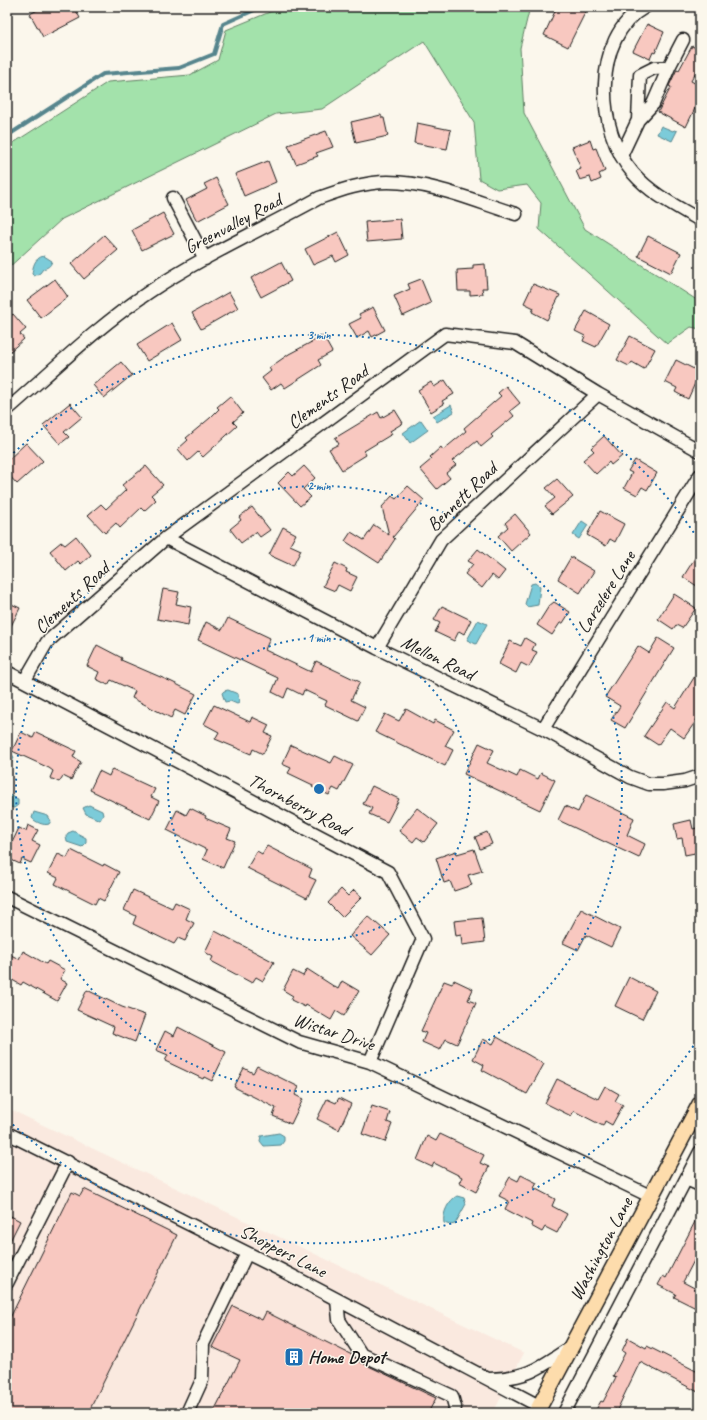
<svg xmlns="http://www.w3.org/2000/svg" width="707" height="1420" font-family="Caveat,sans-serif">
  <style>
    .built { fill: #fae9df }
    .green { fill: #a3e2ab; stroke: #607f64 }
    .water { fill: #7ccbd9; stroke: #56858d }
    .lines { fill: none; stroke-linecap: round; stroke-linejoin: round }
    .stream { stroke: #56858d; stroke-width: 4 }
    .building { fill: #f8c8c0; stroke: #1c1c1c }
    .minor-casing { stroke: #1c1c1c; stroke-width: 15 }
    .major-casing { stroke: #1c1c1c; stroke-width: 18 }
    .minor { stroke: #fbf7ec; stroke-width: 12 }
    .major { stroke: #fddcac; stroke-width: 15 }
    .ring { fill: none; stroke: #1f6fb2; stroke-width: 2; stroke-dasharray: 2 4 }
    .labels { text-anchor: middle; dominant-baseline: central; stroke-width: 3; stroke-linejoin: round; paint-order: stroke }
    .street-label { font-size: 19px; fill: #1c1c1c; stroke: #fbf7ec }
    .poi-label { font-size: 19px; font-weight: bold; fill: #1c1c1c; stroke: #fbf7ec; text-anchor: start }
    .centre { fill: #1f6fb2; stroke: #fbf7ec; stroke-width: 2 }
    .ring-label { font-size: 12px; text-anchor: middle; font-weight: bold; fill: #1f6fb2; stroke: #fbf7ec; stroke-width: 3; stroke-linejoin: round; paint-order: stroke }
  </style>
  <rect width="100%" height="100%" fill="#fbf7ec"/>
  <filter id="ink" filterUnits="userSpaceOnUse"><feTurbulence type="fractalNoise" baseFrequency=".025" numOctaves="2"/><feDisplacementMap in="SourceGraphic" scale="8" xChannelSelector="R" yChannelSelector="G"/><feConvolveMatrix kernelMatrix="1 2 1 2 8 2 1 2 1" color-interpolation-filters="sRGB"/></filter>
  <g filter="url(#ink)">
    <path class="built" d="M7,1108L524,1353L493,1413H7Z"/>
    <path class="green" d="M282,7H530L520,48L524,113L585,229L700,302V329L691,327L667,344L539,229L541,203L527,185L497,189L479,179L474,122L424,41L322,109L276,114L62,219L7,269V147L108,82L190,75L218,60L226,30Z"/>
    <path class="water" d="M661,126L673,131L674,130L677,131L672,141L657,134Z
      M44,256L52,261C50,267 48,267 43,269L40,273L34,276L32,274C33,267 34,258 44,256Z
      M451,405L454,412L437,422L433,416Z
      M421,420L428,430L410,443L403,433Z
      M582,521L588,525L579,539L573,535Z
      M535,583L540,587L538,605L527,607L525,604C527,597 529,591 531,584Z
      M478,620L487,624L476,644L467,640Z
      M228,690L238,694L239,703L237,704L230,701L225,702L222,693L224,691Z
      M7,754H12L14,758L7,769Z
      M7,794L18,799V805L14,808L7,806Z
      M89,805L102,811L103,815L100,820L86,814L83,808Z
      M34,812L48,816L51,821L49,824C44,826 35,822 32,818Z
      M73,831L86,838V843L82,847L67,842L66,836L68,833Z
      M279,1133L284,1136V1141L281,1145L264,1146L260,1141L261,1136Z
      M457,1196L464,1198L466,1204L455,1224L450,1225L444,1223C442,1213 449,1200 457,1196Z"/>
    <g class="lines">
      <path class="stream" d="M7,136L103,74L179,68L214,54L223,24L261,7"/>
    </g>
    <path class="building" d="M43,7H74L80,18L43,37L30,14Z
      M557,7H588L568,47L544,35Z
      M647,24L664,32L655,53L653,52L650,59L633,51Z
      M692,46L700,50V64L691,81L700,86V98L686,127L658,112L671,87L669,86L677,69L679,70Z
      M381,115L382,118H384L388,136L356,143L351,122Z
      M417,123L451,130L447,149L414,143Z
      M326,131L333,147L316,153L318,156L296,164L288,145Z
      M590,140L593,149L596,148L605,171L599,174L601,179L592,183L590,177L580,180L576,171L581,169L572,147Z
      M268,161L276,182L244,196L235,174Z
      M216,178L229,204L197,221L186,200L207,189L204,184Z
      M163,213L174,234L142,250L132,230Z
      M400,219L402,239L367,242L365,222Z
      M338,232L349,255L336,262L333,256L313,265L305,249Z
      M104,235L118,250L84,279L71,264Z
      M648,236L681,253L671,273L638,256Z
      M281,262L291,281L261,297L251,278Z
      M485,264L487,288H482L483,294L470,295V291H458L457,270L473,269V265Z
      M55,279L68,297L41,318L27,300Z
      M421,279L431,303L403,316L394,296L410,289L408,284Z
      M533,284L560,295L547,320L532,312L534,308L524,303Z
      M229,292L238,308L201,329L192,313Z
      M373,307L385,330L372,337L369,331L357,338L349,324L361,318L359,314Z
      M586,311L609,324L596,347L583,341L585,336L575,331Z
      M13,314L26,329L20,334L24,339L7,354V319Z
      M172,323L182,340L147,361L137,345Z
      M323,336L332,352L318,360L321,365L285,388L281,383L271,390L262,378L271,371L269,368L289,354Z
      M630,336L655,349L644,369L632,362L629,366L617,360Z
      M676,360L700,372L688,399L675,392L677,388L665,382Z
      M121,362L132,375L104,398L93,385Z
      M445,380L454,394L442,401L444,404L431,412L418,390L431,382L434,387Z
      M506,386L520,403L510,411L514,416L491,435L493,437L481,447L477,441L452,461L456,465L446,473L450,478L437,489L420,469L432,459L430,457L441,447L443,450L466,431L464,428L501,396L498,393Z
      M230,396L243,413L233,422L237,426L203,457L198,452L188,461L178,449L188,440L186,438L210,418L219,409L217,407Z
      M70,403L82,417L64,432L69,437L60,444L43,425Z
      M395,410L403,423L390,431L392,434L364,451L366,455L342,470L329,449L339,444L335,438L378,412L381,418Z
      M604,436L622,456L611,465L609,462L596,474L583,460L594,451L591,448Z
      M26,443L43,461L17,484L7,473V461Z
      M635,460L657,473L647,490L642,487L637,495L624,488L632,473L628,471Z
      M146,466L163,485L151,495L156,500L144,511L141,508L120,528L116,523L105,533L88,515L101,504L106,509L126,490L122,485Z
      M304,466L315,478L303,489L311,497L300,506L278,483L289,472L293,476Z
      M557,479L573,497L552,514L545,506L555,498L546,488Z
      M408,486L424,500L393,537L395,539L379,563L345,541L351,532L364,540L374,525L389,535L382,507L392,496L396,499Z
      M252,507L270,530L260,537L256,532L241,543L230,529L241,520L239,517Z
      M600,511L624,524L615,542L610,539L606,546L587,535Z
      M515,514L531,533L511,551L498,536L508,527L505,523Z
      M283,527L296,534L290,545L301,550L293,566L269,555Z
      M76,536L91,555L81,564L78,561L66,571L50,551L61,542L65,545Z
      M478,549L505,571L498,580L492,575L482,588L465,574L473,564L468,561Z
      M700,550V588L683,577Z
      M571,557L594,571L580,593L558,579Z
      M335,563L347,569L346,572L357,577L350,591L338,585L335,591L323,586Z
      M163,589L179,592L176,604L191,607L188,625L157,619Z
      M674,594L696,608L682,628L676,625L673,629L658,619Z
      M7,602L20,608L7,634Z
      M554,602L570,612L563,623H560L552,635L537,625L549,606Z
      M442,606L471,620L464,634L459,631L454,641L435,632L440,623L434,620Z
      M228,618L270,638L265,650L311,672L316,661L360,682L351,700L365,707L358,721L325,705L327,701L304,690L302,695L288,688L284,698L272,692L278,678L198,640L206,622L222,630Z
      M525,638L535,644L532,650L537,652L529,667L521,663L516,673L499,664L510,641L521,646Z
      M658,638L674,648L625,728L611,720L620,706L605,697L638,646L649,653Z
      M97,645L122,658L121,660L172,682L196,694L185,715L175,710L171,718L132,698L135,691L111,680L108,685L96,679L99,672L87,666Z
      M700,668V715L684,738L670,728L658,745L644,736L667,702L675,708Z
      M214,705L250,722L252,717L269,725L265,733L272,736L263,754L253,749L251,754L215,739L219,732L204,724Z
      M406,709L433,724L435,720L454,730L445,746L453,750L445,766L375,732L385,714L399,721Z
      M21,732L33,738L36,732L76,751L73,757L81,762L71,780L63,776L59,782L50,778L53,771L49,768L12,751Z
      M479,743L494,750L487,763L517,777L520,770L538,779L541,773L555,780L540,810L464,774Z
      M291,745L331,763L335,756L353,765L339,791L333,788L329,795L312,787L313,785L288,773L291,768L282,764Z
      M112,769L155,789L151,797L159,801L150,819L90,790L99,771L109,776Z
      M372,786L399,799L387,822L369,814L372,808L363,804Z
      M586,795L634,818L627,835L645,844L639,858L558,820L565,806L578,812Z
      M190,808L206,816L205,818L231,829L227,838L235,841L223,868L203,859L207,850L167,830L177,810L186,815Z
      M417,808L438,824L424,842L417,837L413,842L399,831Z
      M691,820L693,829L700,827V852L685,855L682,838L677,839L674,824Z
      M28,825L38,830L32,841L40,845L31,863L22,859L20,864L7,858V853L19,828L26,831Z
      M487,832L492,844L480,849L475,837Z
      M267,846L312,869L309,877L316,880L307,898L247,868L257,851L262,854Z
      M474,849L482,871L468,875L472,885L454,891L450,881L444,883L436,858L456,851L457,854Z
      M71,850L103,866L104,864L119,872L104,901L98,898L95,904L55,884L58,878L48,873L58,854L67,858Z
      M341,889L348,896L354,890L362,897L342,917L328,903Z
      M133,890L172,908L175,902L190,909L186,919L194,923L185,941L178,938L174,944L133,924L136,916L124,910Z
      M581,909L620,929L611,947L586,935L578,950L563,943Z
      M368,916L390,935L372,955L350,936Z
      M482,918L485,942L462,945L461,935L456,936L454,921Z
      M215,931L274,962L263,981L256,977L252,983L211,961L213,957L205,952Z
      M23,951L46,964L48,961L65,970L60,979L67,983L57,1001L23,982L21,985L7,977V953L19,959Z
      M307,969L338,989L342,981L359,991L344,1016L336,1011L331,1020L306,1005L305,1007L291,1000L293,996L283,990L293,971L303,976Z
      M629,977L656,991L642,1019L615,1006Z
      M454,980L473,989L468,1000L476,1003L457,1044L446,1039L440,1050L422,1042L426,1033L421,1031L444,981L452,984Z
      M87,990L122,1007L145,1015L135,1042L112,1033L114,1027L77,1010Z
      M178,1027L226,1052L212,1081L204,1077L203,1079L165,1061L168,1055L156,1050L165,1031L174,1036Z
      M497,1037L544,1064L527,1094L482,1070L484,1065L473,1059L483,1039L493,1044Z
      M257,1066L299,1087L295,1095L303,1099L291,1124L273,1116L276,1108L234,1087L244,1068L253,1073Z
      M557,1079L598,1099L605,1086L619,1094L615,1101L623,1105L612,1125L605,1121L603,1126L574,1111L571,1116L545,1103Z
      M339,1098L351,1104L339,1130L317,1119L327,1099L336,1103Z
      M372,1106L390,1112L387,1122L392,1124L385,1142L362,1134Z
      M440,1134L484,1155L480,1163L489,1167L476,1192L459,1183L462,1177L434,1163L432,1167L417,1160L427,1136L436,1141Z
      M521,1175L537,1183L534,1188L555,1199L552,1206L567,1214L557,1233L545,1227L542,1232L531,1226L532,1223L505,1209L509,1201L499,1196L510,1177L518,1181Z
      M84,1189L177,1235L88,1413H7V1324L72,1192L80,1196Z
      M700,1212V1249L683,1282L700,1291V1310L674,1297L676,1294L658,1285L663,1276L666,1278Z
      M7,1214L20,1221L7,1247Z
      M233,1306L262,1320L266,1312L354,1356L358,1361L436,1398L428,1413H213L240,1360L212,1347Z
      M628,1338L646,1348L647,1346L700,1373V1393L640,1362L617,1410L615,1409L613,1413H594L601,1401L603,1402L616,1377L613,1376L625,1353L622,1351Z"/>
    <g class="lines">
      <g class="minor-casing">
        <path id="minor" d="M645,7C591,37 596,131 633,173C651,194 676,206 700,220
          M669,67L683,40
          M621,156L638,120L640,75L654,68L669,67L653,104L638,120
          M173,198L205,259
          M7,410C53,370 98,326 149,292C203,256 263,229 319,198C341,190 364,182 388,182C432,182 474,201 516,214
          M166,538L377,648L543,729L630,777L649,784H663L685,781L700,776
          M377,648L441,540L598,394
          M7,672L388,872L423,939L370,1062
          M25,680L47,642L166,538L445,334L515,343L598,394L700,451
          M543,729L700,475
          M7,897L299,1042L370,1062L652,1197
          M7,1133L281,1270L539,1406
          M686,1179L700,1185
          M7,1283L68,1162
          M337,1300L339,1320L361,1354L452,1396L455,1407L454,1413
          M489,1379C529,1378 539,1368 571,1347
          M187,1413L202,1380L203,1344L247,1253
          M564,1413L700,1152"/>
      </g>
      <g class="major-casing">
        <path id="major" d="M536,1413L700,1104"/>
      </g>
      <use href="#minor" class="minor"/>
      <use href="#major" class="major"/>
    </g>
  </g>
  <g class="ring">
    <circle cx="319" cy="789" r="151"/>
    <circle cx="319" cy="789" r="303"/>
    <path d="M700 1036A454 454 0 0 1 9 1121M9 457A454 454 0 0 1 700 542"/>
  </g>
  <defs>
    <g id="building-square" transform="scale(1)"><rect x="-9" y="-9" width="18" height="18" rx="4" fill="#1f6fb2" stroke="#fbf7ec"/><path d="M-4-6H4V6H1V3H-1V6H-4ZM-2.5-4.3h1.7v1.8h-1.7ZM.8-4.3h1.7v1.8H.8ZM-2.5-1h1.7V.8h-1.7ZM.8-1h1.7V.8H.8Z" fill="#fff"/></g>
  </defs>
  <g fill-rule="evenodd">
    <use href="#building-square" x="294" y="1357"/>
  </g>
  <g class="labels">
    <g class="street-label">
      <text transform="translate(233 224) rotate(-28)">Greenvalley Road</text>
      <text transform="translate(328 397) rotate(-36)">Clements Road</text>
      <text transform="translate(462 497) rotate(-44)">Bennett Road</text>
      <text transform="translate(606 592) rotate(-58)">Larzelere Lane</text>
      <text transform="translate(72 598) rotate(-43)">Clements Road</text>
      <text transform="translate(438 658) rotate(26)">Mellon Road</text>
      <text transform="translate(299 805) rotate(28)">Thornberry Road</text>
      <text transform="translate(334 1032) rotate(18)">Wistar Drive</text>
      <text transform="translate(601 1249) rotate(-62)">Washington Lane</text>
      <text transform="translate(283 1251) rotate(27)">Shoppers Lane</text>
    </g>
    <g class="poi-label">
      <text x="308" y="1357">Home Depot</text>
    </g>
  </g>
  <circle cx="319" cy="789" r="6" class="centre"/>
  <g class="ring-label">
    <text x="319" y="339">3 min</text>
    <text x="319" y="490">2 min</text>
    <text x="319" y="642">1 min</text>
  </g>
  <rect width="707" height="1420" fill="none" stroke="#fbf7ec" stroke-width="24"/>
  <rect x="12" y="12" width="683" height="1396" fill="none" stroke="#1c1c1c" stroke-width="1.5" filter="url(#ink)"/>
</svg>
